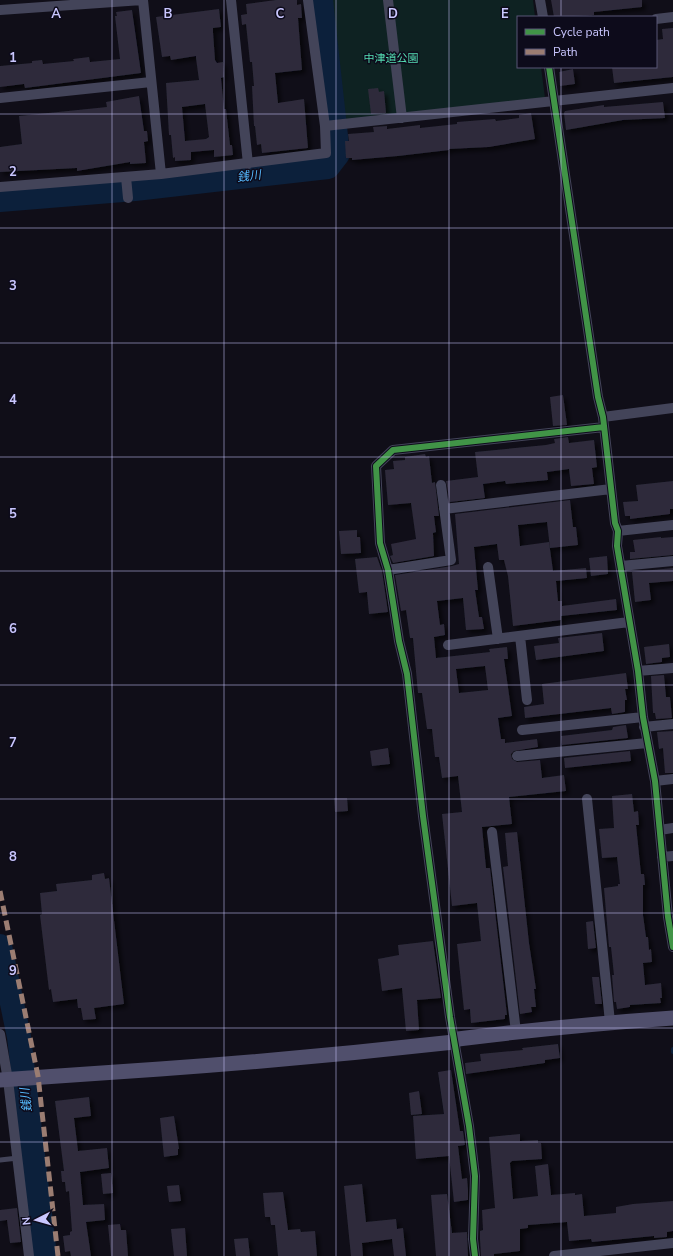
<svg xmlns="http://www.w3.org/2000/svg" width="673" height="1256" font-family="'Nunito Sans','Noto Sans JP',sans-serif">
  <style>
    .green { fill: #0e2222 }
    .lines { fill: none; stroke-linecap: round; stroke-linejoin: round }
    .stream { stroke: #0c203b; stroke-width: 4 }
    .river { stroke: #0c203b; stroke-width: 24 }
    .building { fill: #2d2b3b; fill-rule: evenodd; filter: url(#shadow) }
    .lane { stroke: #434459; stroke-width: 5 }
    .street { stroke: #434459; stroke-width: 10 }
    .secondary { stroke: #504f6c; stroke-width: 15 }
    .quiet { stroke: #9b7d72; stroke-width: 5; stroke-dasharray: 10 5; stroke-linecap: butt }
    .cycleway-casing { stroke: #0d0b1b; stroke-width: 8 }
    .cycleway { stroke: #419447; stroke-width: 6 }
    .grid { fill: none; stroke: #c9c6fe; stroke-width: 1; stroke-opacity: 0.55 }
    .labels { text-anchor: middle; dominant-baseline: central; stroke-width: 3; stroke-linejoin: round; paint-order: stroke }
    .park-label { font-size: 11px; fill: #54dcb2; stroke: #0d0b1b }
    .water-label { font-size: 12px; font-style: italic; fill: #55b9fd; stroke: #0d0b1b }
    .grid-label { font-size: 13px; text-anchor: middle; font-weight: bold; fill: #c9c6fe; stroke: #0d0b1b; stroke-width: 3; stroke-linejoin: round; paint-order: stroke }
  </style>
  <defs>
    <filter id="shadow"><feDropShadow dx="3.5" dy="3.5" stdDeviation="2" flood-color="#0009"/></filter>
  </defs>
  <rect width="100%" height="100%" fill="#100e18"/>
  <path class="green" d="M326,0H533L535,17H518V67H541L545,98L340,122Z"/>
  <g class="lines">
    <path class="stream" d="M673,1049V1052"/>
    <path class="river" d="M0,200L135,189L328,167L338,154L321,0
      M0,946L19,1037L45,1256"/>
  </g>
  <path class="building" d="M276,0H297V5L301,4L302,18H298L302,70L275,73L278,103L304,99L308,148L262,153L261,144L257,145L255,126H254L252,86H254L252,62H250L246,24L242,25L241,15L247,14L246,4Z
    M551,0H642V7L594,12V15L554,17Z
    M219,9L221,27L213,28V32L215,60L217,63L223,62L224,77L221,78L224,109H226L230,145H232L233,155L214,157V150L191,152V160L175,161V157L173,158L171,135H169L166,83L199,80L196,58V56L171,60L170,56L162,57L156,17ZM205,104L209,137L206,139L185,141L182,107Z
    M132,10L141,73L25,88L24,84L0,87V66L32,63V61L42,60L43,64L74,61L73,59L89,57L90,62L120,59L115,16H117L116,12Z
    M673,28V77L614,83L612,67H656V40L663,39L662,29Z
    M573,69L575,84L560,86L559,72Z
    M378,88L379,92L384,91L386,113L371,114L368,89Z
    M139,96L144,131H147L148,141L144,142L146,163L130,164V162L77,171V168L0,172V147L22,144L19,116L107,107L106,102Z
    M663,102L665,118L623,120L566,130L564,113L565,111L604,105V107Z
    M531,113L535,139L489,147L449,149V150L398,156L352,160V158H346L345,141H349L348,134L374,132L373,127L387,126V129L420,125V128L457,124V122L495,119L496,121L519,118V115Z
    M563,395L567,425L553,426L550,397Z
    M568,437L569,443L594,440L597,467L592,468L594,484L571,486L569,469L547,472L548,480L506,484L505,481L483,484L485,498L450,502L446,481L478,477L475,452L546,445L555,443L554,439Z
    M425,454L426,457L429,456L432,483L435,482L439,516H434L436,532L433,533L434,556L393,563L390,556L393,555L391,544L416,539L411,503L388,505L385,470L394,469L393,461L405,460V457Z
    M673,481V509H670V514L630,519V516H625L623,502L638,501L636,485Z
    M570,500L573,527H576L578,545L550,548L547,522L518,525L520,546L549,542L553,571L586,568L587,578L556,581L558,601H562V606L616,599L617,610L561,616V620L513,626L508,576L504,560H499L497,544L474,547L478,590H475L479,617H482L484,629L466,630L463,598L437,601L440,625L444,624L445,635L434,637L436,658L490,652L489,649L507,647L508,659H504L512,716L498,718L501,739H505V743L537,739L538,747L514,751L511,754L512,759L517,762L540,760L542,778L564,775L566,791L509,797L512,824L482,827L486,868H490L507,1015H505V1019L471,1023L470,1009L464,1010L457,944L481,941L477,903L452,906L442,814L462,812L458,776L442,778L439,757H435L432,729H427L422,693H418L413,638H410L406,610L401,611L395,575L452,566L459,564L455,514ZM485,666L488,690L459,693L456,669Z
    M357,530V537H360L361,553L341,554L339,531Z
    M661,537V538L673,537V555L630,559V552H635L633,540Z
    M607,556L608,574L591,576L589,558Z
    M377,557L382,571L388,612L369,614L367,592L359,593L355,559Z
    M673,568V581L649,583L651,600L635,602L632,572Z
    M602,633L604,651L536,660L534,646L559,643L558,638Z
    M669,644L670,657L662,658V662L646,664L644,647Z
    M626,673L628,689H625L627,700H625V712L612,714L611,708L525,718L524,707L544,704L542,684Z
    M664,675L666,697H670L672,718L656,719L655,713H653L651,676Z
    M626,725L628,738L562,745L561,736L612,730L613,727Z
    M673,731V773H665L663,748L659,749L657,732Z
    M388,748L390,764L372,766L370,751Z
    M630,751L631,761L565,768L564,758Z
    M632,794L634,812L638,811L639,825H636L640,864L641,874H644L645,885H643V915L646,937H648L649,950L651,949L652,962L643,963L645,985L661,983L662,998H660L661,1003L630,1005V1007L617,1009L616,1002H614L612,975H614L611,947H609L604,888L618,886V884H620L617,857L602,858L599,829L614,828L612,796Z
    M334,798H347L348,811L335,812Z
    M517,832L529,943L536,989H534L536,1007H531L532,1012L520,1014L503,867L508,866L505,833Z
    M104,873L105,879L109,878L124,1004L94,1008L96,1019L83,1020L81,1008H78L77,999L53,1002L51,989L49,990L40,915L42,914L40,893L57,891L56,884L92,880V875Z
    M593,921L596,948L588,949L586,922Z
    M433,941L441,998L417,1000L419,1030L406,1031L402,988L382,991L378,959L399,955L398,945Z
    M592,977H599L602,1004H595Z
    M558,1044L560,1058L545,1060V1063L466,1074L465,1063L481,1061L480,1054L523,1050L522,1048Z
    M451,1070L460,1131H463L465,1145L458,1146L462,1179L467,1178L468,1190V1200L454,1202L449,1156L416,1159L413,1116L444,1114L438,1072Z
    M419,1091L422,1114L411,1115L409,1093Z
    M89,1097L91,1116L74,1118L78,1151L107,1148L109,1168L80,1172L83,1205L104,1204L105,1220L86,1222L91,1256H71L70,1251L65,1252L63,1236L70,1235V1232L72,1231L69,1191L66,1192L65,1182H62L61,1171H64L55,1101Z
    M174,1116L179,1149H178V1155L164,1157L160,1118Z
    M520,1134V1141L538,1140V1143H541L542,1159L512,1161L510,1163L513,1199L538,1196L535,1166L548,1164L551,1195L575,1193V1195L582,1194L584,1216L616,1213V1207L633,1204L673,1201V1231L667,1232V1237L654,1238V1236L592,1242L591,1239L569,1241L567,1222L528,1225V1228L520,1229V1251L494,1254V1256H481L480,1239V1231L483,1230L482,1210L495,1208L489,1137Z
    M111,1173L113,1193L103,1194L101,1174Z
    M362,1184L366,1222L396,1219L397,1229L403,1228L406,1256H394L392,1239L362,1243L363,1256H351L344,1186Z
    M179,1185L181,1201L169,1202L167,1186Z
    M283,1192L288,1230L300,1229L301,1232L315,1231L317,1256H278L275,1225H271L270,1217H265L263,1193Z
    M447,1194L452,1233L467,1232L468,1256H436L431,1195Z
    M17,1208L21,1242L10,1243L7,1220L0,1221V1210Z
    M120,1224L121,1230H126L128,1256H111L108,1225Z
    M185,1228L187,1256H174L171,1229Z
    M248,1238L250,1256H236L234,1239Z"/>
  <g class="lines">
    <path class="lane" d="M0,1160L18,1158"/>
    <path class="street" d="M143,0L161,174
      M231,0L248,164
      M388,0L402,118
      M540,0L543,17
      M0,10L142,0
      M656,19L673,17
      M549,67L598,397L603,417L615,523L618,531L617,546L638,671L643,717L655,781L668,917L673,947
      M0,98L151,82
      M325,126L673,88
      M126,177L128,198
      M0,187L161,174L326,153L325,126L308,0
      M603,417L673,408
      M444,509L611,489
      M618,531L673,525
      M621,566L673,561
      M488,567L498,639
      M388,570L451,560L441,485
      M520,636L527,700
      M448,645L629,622
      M638,671L673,668
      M644,727L673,724
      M522,730L643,717
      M517,756L647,743
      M655,781L673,779
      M587,799L610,1022
      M660,830L673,828
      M492,832L516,1032
      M662,857L673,856
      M0,1034L8,1080L29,1256
      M475,1256L473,1239L475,1176L469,1126L450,1017L423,816L407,674L399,641L388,570L380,543L376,466L393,450L604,427
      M554,1256L673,1243"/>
    <path class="secondary" d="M0,1080C53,1076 107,1073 160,1069C258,1062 356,1053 454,1042L458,1039C530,1030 601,1023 673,1018"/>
    <path class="quiet" d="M0,891L38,1076L58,1256"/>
    <g class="cycleway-casing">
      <path id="cycleway" d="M549,67L598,397L603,417L615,523L618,531L617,546L638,671L643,717L655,781L668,917L673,947
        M475,1256L473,1239L475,1176L469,1126L450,1017L423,816L407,674L399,641L388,570L380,543L376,466L393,450L604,427"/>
    </g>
    <use href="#cycleway" class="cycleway"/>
  </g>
  <path class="grid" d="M112,0V1256M224,0V1256M336,0V1256M449,0V1256M561,0V17M561,67V1256M0,114H673M0,228H673M0,343H673M0,457H673M0,571H673M0,685H673M0,799H673M0,913H673M0,1028H673M0,1142H673"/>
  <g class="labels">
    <g class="park-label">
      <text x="391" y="58">中津道公園</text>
    </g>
    <g class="water-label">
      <text transform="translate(249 176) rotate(-7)">銭川</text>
      <text transform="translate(26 1100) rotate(-97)">銭川</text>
    </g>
  </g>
  <g class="grid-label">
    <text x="56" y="18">A</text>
    <text x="168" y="18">B</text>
    <text x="280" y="18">C</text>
    <text x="393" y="18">D</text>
    <text x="505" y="18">E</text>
    <text x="13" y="62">1</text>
    <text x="13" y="176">2</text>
    <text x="13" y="290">3</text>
    <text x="13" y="404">4</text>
    <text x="13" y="518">5</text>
    <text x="13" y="633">6</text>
    <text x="13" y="747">7</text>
    <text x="13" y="861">8</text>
    <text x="13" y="975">9</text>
  </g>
  <rect x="517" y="16" width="140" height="52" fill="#0d0b1b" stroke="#585676"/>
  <rect x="525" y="29" width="20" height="6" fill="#419447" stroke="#585676"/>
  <text x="553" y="36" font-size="12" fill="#c9c6fe">Cycle path</text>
  <rect x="525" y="49" width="20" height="6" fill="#9b7d72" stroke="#585676"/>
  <text x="553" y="56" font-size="12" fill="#c9c6fe">Path</text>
  <g transform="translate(36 1220) rotate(264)" stroke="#0d0b1b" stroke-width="3" paint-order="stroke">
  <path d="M0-3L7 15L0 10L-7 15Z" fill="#c9c6fe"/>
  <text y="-6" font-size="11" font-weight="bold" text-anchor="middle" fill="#c9c6fe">N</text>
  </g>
</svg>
